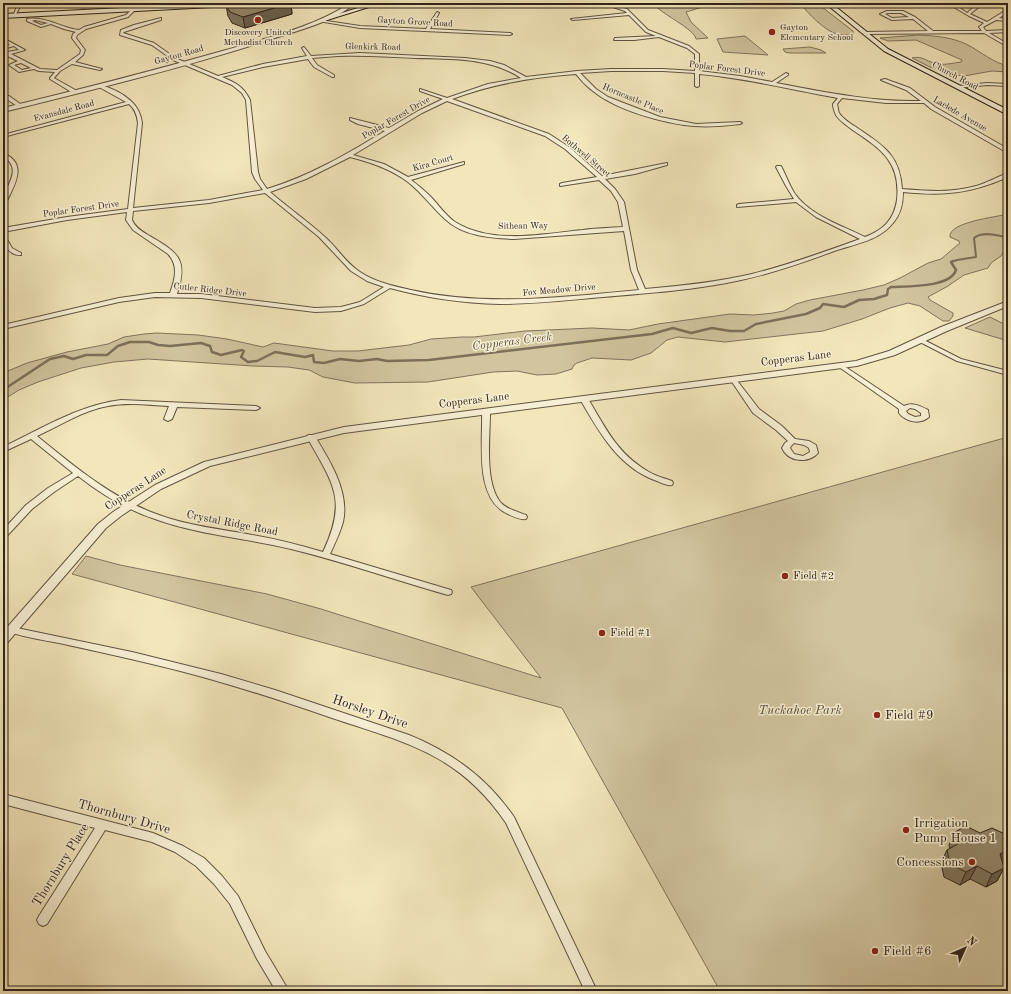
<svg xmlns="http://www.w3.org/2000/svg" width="1011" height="994" font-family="'Old Standard TT',serif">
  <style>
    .green { fill: #d1c59f; stroke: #80745c }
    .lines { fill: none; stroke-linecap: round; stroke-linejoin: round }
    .stream-far1 { stroke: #7c7059; stroke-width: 2 }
    .stream { stroke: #7c7059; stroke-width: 2.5 }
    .minor-casing { stroke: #605442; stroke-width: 2 }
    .tertiary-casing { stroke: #605442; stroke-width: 2 }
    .secondary-casing { stroke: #2f2319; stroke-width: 2 }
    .minor { fill: #f7efd3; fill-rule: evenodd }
    .tertiary { fill: #f7efd3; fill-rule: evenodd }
    .secondary { fill: #f7efd3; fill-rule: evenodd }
    .wall { fill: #7f755e; stroke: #2f2319 }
    .shaded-wall { fill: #685f4c; stroke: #2f2319 }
    .building { fill: #94886d; stroke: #2f2319 }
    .poi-dot { fill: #8f2418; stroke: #f7efd3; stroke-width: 1.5 }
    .labels { text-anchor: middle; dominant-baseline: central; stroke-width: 3; stroke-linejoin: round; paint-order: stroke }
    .far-street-label { font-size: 9px; fill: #2f2319; stroke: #f7efd3 }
    .far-poi-label { font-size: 9px; fill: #2f2319; stroke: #f7efd3; text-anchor: start }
    .street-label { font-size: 11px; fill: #2f2319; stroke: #f7efd3 }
    .poi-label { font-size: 11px; fill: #2f2319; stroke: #f7efd3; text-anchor: start }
    .water-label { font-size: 12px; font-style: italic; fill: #5c503e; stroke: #f7efd3 }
    .near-park-label { font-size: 13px; font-style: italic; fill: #584c3a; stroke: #f7efd3 }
    .near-street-label { font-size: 13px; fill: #2f2319; stroke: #f7efd3 }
    .near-poi-label { font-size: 13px; fill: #2f2319; stroke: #f7efd3; text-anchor: start }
  </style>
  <rect width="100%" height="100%" fill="#f2e6bb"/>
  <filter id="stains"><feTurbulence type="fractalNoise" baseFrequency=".005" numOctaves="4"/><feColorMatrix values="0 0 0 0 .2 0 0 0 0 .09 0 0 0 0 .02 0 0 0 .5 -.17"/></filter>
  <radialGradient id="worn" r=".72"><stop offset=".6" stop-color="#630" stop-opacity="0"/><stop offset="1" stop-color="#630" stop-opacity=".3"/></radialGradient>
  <path class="green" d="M84,3H128L125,6L81,8Z
    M653,3H716L686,12L691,22L708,38L696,39C695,29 659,13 653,3Z
    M808,4H818L853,31V34C847,35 840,36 834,33C824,29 808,14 802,5Z
    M919,35C936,36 952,37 968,45C981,52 994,63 1008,66V72L992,71L964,76L956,75L934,69L912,58C923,55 928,63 939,64C946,65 954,63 961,62L962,60L916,40L888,41L880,38Z
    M745,36L768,55L723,52L717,39Z
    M810,47L821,50L826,53H790L785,52L783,49Z
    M1008,214V245L1001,256L991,263L988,268L964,275L948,286L928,297L930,300L953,313V316L949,321H943L920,306L908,303L890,308L862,319L823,331L725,342L678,337L667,340L651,353L631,360L592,358L577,363L574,365L572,369L556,374L537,375L517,371L493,372L428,382L355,383L323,377L309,370L288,367L253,366L148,359L114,362L81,368L38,382L19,390L3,400V373L27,363L67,352L108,344L124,337L144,334L157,333L198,335L227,339L263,347L274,343L333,351H358L409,345L431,339L462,337H474L525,331L592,328L629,330L658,324L730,314L754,315L773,313L784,311L796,304L810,300L863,290L884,285L900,278L928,263L941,259L960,243L959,241L950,237C948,222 997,217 1008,214Z
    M990,317L1008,326V341L965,328Z
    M1008,437V991H720L562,708L72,574L86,556L120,565L267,594L321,609L541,678L471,587Z"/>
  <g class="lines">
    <path class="stream-far1" d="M951,262L957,260L976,257L974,238C983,231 998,235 1008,238"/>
    <path class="stream" d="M3,390L50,359L64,356L73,359L86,355H107L118,346L130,342H149L158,345L170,346L201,343L210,346L212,352L221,355L242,350L244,351L241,357L248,362L257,361L275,352L305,357L313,355L314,362L324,363L340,359L359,361L377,359L387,361L429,360L652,334L673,328L691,333L712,328L730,331H744L756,324L806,314L820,308L823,304L844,307L859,300L874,299L887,295L888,289L891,287C906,286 950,288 956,270L951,262L953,261"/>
    <g class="minor-casing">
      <path id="minor" d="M18,3H22L16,14H14Z
        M79,3H83L79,7L77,6Z
        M601,3H607L627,9L648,30L689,46L699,54V71L740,76L772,82L786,73L788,74V75L776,83C824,92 871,102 921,101L906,90L881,80L885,79L910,88L935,107L1008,149V152H1006L931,109L924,103H886L842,98L837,104C838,107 838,111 839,113C843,119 851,124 856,127C882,145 900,154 902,189C927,191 952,193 976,186C987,183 997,177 1008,173V177C969,194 944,196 903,192C903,203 901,214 893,223C880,240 856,244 837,250C805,262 774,273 741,280C696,290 649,293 603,297C569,300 535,304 500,304C463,303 426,298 390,288L364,304L341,311L315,312L201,298L155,297L119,302L3,329V325L119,298L155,293H170C175,279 179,266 168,254L133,230L126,220L127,212L67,220L3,232V228L67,217L128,209L138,123C137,115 135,109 129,104L3,137V135L126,102L99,87V86L101,85C120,91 140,102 142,123L133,208L209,200L263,190L255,179L252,172L246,100L242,93L232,85L173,60L152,45L120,35L121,30L134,25L161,18V20L124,32L123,33L154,43L175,58L218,76L263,64L307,56L302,48L304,47L311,56L360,53L465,58L490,61L504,65L526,77L577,71L611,69H663L695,71V54L687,48L659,37L634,40H614L615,38L656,36L646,32L629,15L573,20L571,19L627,13L625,11ZM338,56C364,55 389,57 415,58C451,59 489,57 521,78L488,84L447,98L420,89V91L443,99L418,111L389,128L350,118V120L358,124L385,131C347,154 310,176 267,189L260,179L258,172L250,100C243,86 236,83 222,77L263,67L308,59L314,67L332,77H334V75L317,65L312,58ZM611,71H663L695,73V86L697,87L699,86V74C746,78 792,90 838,98L833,104C833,107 834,110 835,113C837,119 845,124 850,128C879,148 901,160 897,200C894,220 883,230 865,237C841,225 811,216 795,194C789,185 786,175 781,166H777L776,167L786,186L794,199L739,204L737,205V207L796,202L816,217L860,239C824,252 788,265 752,274C717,282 681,286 645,289L637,270L624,202L615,189L605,179L635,174L667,165V163L602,176L569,147L549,134L452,99C492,84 533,77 576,74C581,80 586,86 593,91C616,110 665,124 694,126C709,127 725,126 740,124L742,123L740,122L696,124L660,117L608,97L596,89L580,73ZM447,101L545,136L565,149L597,177L562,183L560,184V186L599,180L611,191L618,202L623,227C610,228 597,228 583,230C542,234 493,245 455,222C445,215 438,204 430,196C424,190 418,185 411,180L464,164V162L408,177L384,164L353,155L422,113ZM350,157C370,162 391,169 408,182C422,193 432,207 445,219C463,236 490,238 514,239L624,231L631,270L639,290C563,297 487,307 411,290C393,286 375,282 360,272C346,263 338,249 326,238C308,221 288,208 270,192L306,179ZM265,193L319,237L351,271L367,281L384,287L360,302L341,307L315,308L201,294H177C189,258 177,252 148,235C141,231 135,227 132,220L133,211L209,203Z
        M954,4H980V6L970,14L987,22L1008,9V12L999,18L1008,19V21L996,20L983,27L986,31L1008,30V32L989,33L1008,44V47L984,33L865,34L863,33L865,32L928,31L913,19L892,20L880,14L887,11H903L915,17L933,31H982L979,27L984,23L969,16L952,6ZM957,6H975L967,13ZM888,13H901L909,17L892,18L885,14Z
        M128,8H130L134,11L128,17L86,29L77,35L76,38L85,50L83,55L75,62L102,69L100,70L72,64L60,71L54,78L77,91V93H73L50,79V78L55,72L39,71L34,69L19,72L9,65L18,61L3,54V51L7,52L19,50L14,46L3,49V47L10,45L3,41V38L25,50L11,54L40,69L57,70L80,54L81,50L72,38L73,34L76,32L64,29L51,24L41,27L27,21V19C46,16 61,28 79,30L84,27L126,15L130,11ZM35,20L48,23L41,25L32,21ZM21,63L31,68L22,70L14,65Z
        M437,12L439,13L430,29L510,33L512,34L510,35L360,28L318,21L320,20L360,26L426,29Z
        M987,83L1008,84V86L987,85L958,88L956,87L958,86Z
        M3,95L9,96L23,106L19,107L3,97Z
        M3,153C29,164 14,185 6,203L3,205C3,185 25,171 3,156Z
        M3,235L5,236L12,248L21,253V255C10,256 3,245 3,235Z
        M920,338L961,359L1008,371V375L957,361L918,341V339Z
        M841,364L904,406C913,402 920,406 928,410L929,417C920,425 906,422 899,413V409L839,367L838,366L839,365ZM910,408L915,409L921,413V416L915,417L908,414L906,411Z
        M733,377L735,378L759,409L782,426L795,439L809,441L816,445L818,453C808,464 788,462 782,448L785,443L788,441L776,430L753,413L730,379ZM794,443L804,445L809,448L810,452L803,456L794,454L790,448L791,446Z
        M581,397H587C605,427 617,454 649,472C656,476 664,478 672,481L673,483L672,485C667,486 662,483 657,481C619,468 599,432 580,399Z
        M121,400L256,406L260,408L256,410L177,407L172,419L168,421L164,419L169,406C149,405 128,402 108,406C84,410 59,426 37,436C75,467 113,499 159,515C189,526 221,529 252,535C276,539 299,545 323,552C348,499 333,484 307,437L308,435H314C329,459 350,492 343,522C340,533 335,543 330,554L451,590L452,592L451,594L448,595C395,580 344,562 291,549C246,538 199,535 155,519C127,510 101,494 78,476L54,492L32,509L6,537L3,538V530L26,505L48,488L73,473L31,439L3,452V447C41,429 79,405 121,400Z
        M483,410H489L490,412C490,437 484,483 501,503C507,509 518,512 526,515L527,517L526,519C520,520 514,517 508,514C474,499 483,443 482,412Z
        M12,627L132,652L221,674L275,690L409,735C453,753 487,778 514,817L597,991H585L506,823C459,754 407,743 332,718C274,698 216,679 156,665C124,657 91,650 59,643C42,640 25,637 9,632L7,630L9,628Z
        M3,794L153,833L183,846L204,858L222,876L238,896L265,951L289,991H276L257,959L230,904L214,884L196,866L175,852L152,842L105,830L47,924L43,926L39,924L37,920L39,916L95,828L3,804Z"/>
    </g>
    <g class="tertiary-casing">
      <path id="tertiary" d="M350,3H355C334,22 296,31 269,40C182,68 92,90 3,112V108C78,90 152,71 226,50C267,38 314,27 350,3Z
        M1008,301V306L947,331L895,355L857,366L344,433L210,466L161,489L121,516L106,528L7,643L3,644V632L98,524L113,512L155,485L204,462L344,427L856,361L889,351L941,327Z"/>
    </g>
    <g class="secondary-casing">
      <path id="secondary" d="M222,3H254L251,5L3,18V14Z
        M374,3H382L327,20L322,19Z
        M825,3H831L888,49L1008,110V115L884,51Z"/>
    </g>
    <use href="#minor" class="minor"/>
    <use href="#tertiary" class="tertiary"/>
    <use href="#secondary" class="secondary"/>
  </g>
  <path class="wall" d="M291,3L292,14L245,28L232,23L228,16L226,5Z
    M955,832L1004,861L1002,862L1004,868L997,881L986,887L970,879L960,885L944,877L941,863L947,850L950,849L949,845Z"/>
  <path class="shaded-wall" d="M291,3L292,14L245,28L243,17Z
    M1008,850V855L1004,861L993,867L1000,854Z
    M977,866L970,879L960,885L966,872Z
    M1004,868L997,881L986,887L992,874Z"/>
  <path class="building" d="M252,3H291L243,17L230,12L226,5Z
    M966,826L980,833L992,828L1007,835L1008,838V850L1000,854L1004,868L992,874L977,866L966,872L950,864L947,850L958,844L955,832Z"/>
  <g class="poi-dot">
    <circle cx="258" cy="20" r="4"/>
    <circle cx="772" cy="32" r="4"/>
    <circle cx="785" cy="576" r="4"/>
    <circle cx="602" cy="633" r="4"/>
    <circle cx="877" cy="715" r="4"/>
    <circle cx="906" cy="830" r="4"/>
    <circle cx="972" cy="862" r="4"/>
    <circle cx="875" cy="951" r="4"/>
  </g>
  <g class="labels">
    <g class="far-street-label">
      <text transform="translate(415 22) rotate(3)">Gayton Grove Road</text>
      <text transform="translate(373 47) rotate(1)">Glenkirk Road</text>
      <text transform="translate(179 55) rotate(-16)">Gayton Road</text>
      <text transform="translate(727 69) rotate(7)">Poplar Forest Drive</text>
      <text transform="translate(955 76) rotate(28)">Church Road</text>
      <text transform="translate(633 99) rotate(23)">Horncastle Place</text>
      <text transform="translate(64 111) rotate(-15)">Evansdale Road</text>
      <text transform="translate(960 114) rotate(30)">Laclede Avenue</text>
      <text transform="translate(396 118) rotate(-30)">Poplar Forest Drive</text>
      <text transform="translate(586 156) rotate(40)">Bothwell Street</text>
      <text transform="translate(433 163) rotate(-16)">Kira Court</text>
      <text transform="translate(81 209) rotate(-8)">Poplar Forest Drive</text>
      <text transform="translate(523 226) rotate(-1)">Sithean Way</text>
      <text transform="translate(210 290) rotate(6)">Cutler Ridge Drive</text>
      <text transform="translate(559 290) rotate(-5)">Fox Meadow Drive</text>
    </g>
    <g class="far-poi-label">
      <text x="780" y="27">Gayton<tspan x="780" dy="10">Elementary School</tspan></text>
      <text x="258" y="32" text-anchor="middle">Discovery United<tspan x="258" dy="10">Methodist Church</tspan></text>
    </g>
    <g class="street-label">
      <text transform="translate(796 359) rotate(-7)">Copperas Lane</text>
      <text transform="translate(474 401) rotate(-7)">Copperas Lane</text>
      <text transform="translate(136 489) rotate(-33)">Copperas Lane</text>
      <text transform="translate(232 524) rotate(11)">Crystal Ridge Road</text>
    </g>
    <g class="poi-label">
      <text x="793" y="576">Field #2</text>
      <text x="610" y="633">Field #1</text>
    </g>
    <g class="water-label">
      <text transform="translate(512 342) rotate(-7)">Copperas Creek</text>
    </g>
    <g class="near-park-label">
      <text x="800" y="710">Tuckahoe Park</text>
    </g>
    <g class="near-street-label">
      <text transform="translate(370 712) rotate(19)">Horsley Drive</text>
      <text transform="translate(124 817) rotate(16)">Thornbury Drive</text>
      <text transform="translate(61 865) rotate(-58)">Thornbury Place</text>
    </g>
    <g class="near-poi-label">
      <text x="885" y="715">Field #9</text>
      <text x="914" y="823">Irrigation<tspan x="914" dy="15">Pump House 1</tspan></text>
      <text x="964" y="862" text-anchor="end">Concessions</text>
      <text x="883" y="951">Field #6</text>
    </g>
  </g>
  <rect width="1011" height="994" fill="none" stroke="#f2e6bb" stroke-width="16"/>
  <rect x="4" y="4" width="1003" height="986" fill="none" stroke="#2f2319" stroke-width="2"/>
  <rect x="8" y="8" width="995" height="978" fill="none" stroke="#2f2319"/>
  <g transform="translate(965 948) rotate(45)" stroke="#f7efd3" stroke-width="3" paint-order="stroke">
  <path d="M0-3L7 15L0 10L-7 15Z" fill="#2f2319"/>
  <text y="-6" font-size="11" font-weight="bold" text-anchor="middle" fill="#2f2319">N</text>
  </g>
  <rect width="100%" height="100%" filter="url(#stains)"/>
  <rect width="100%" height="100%" fill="url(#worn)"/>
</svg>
